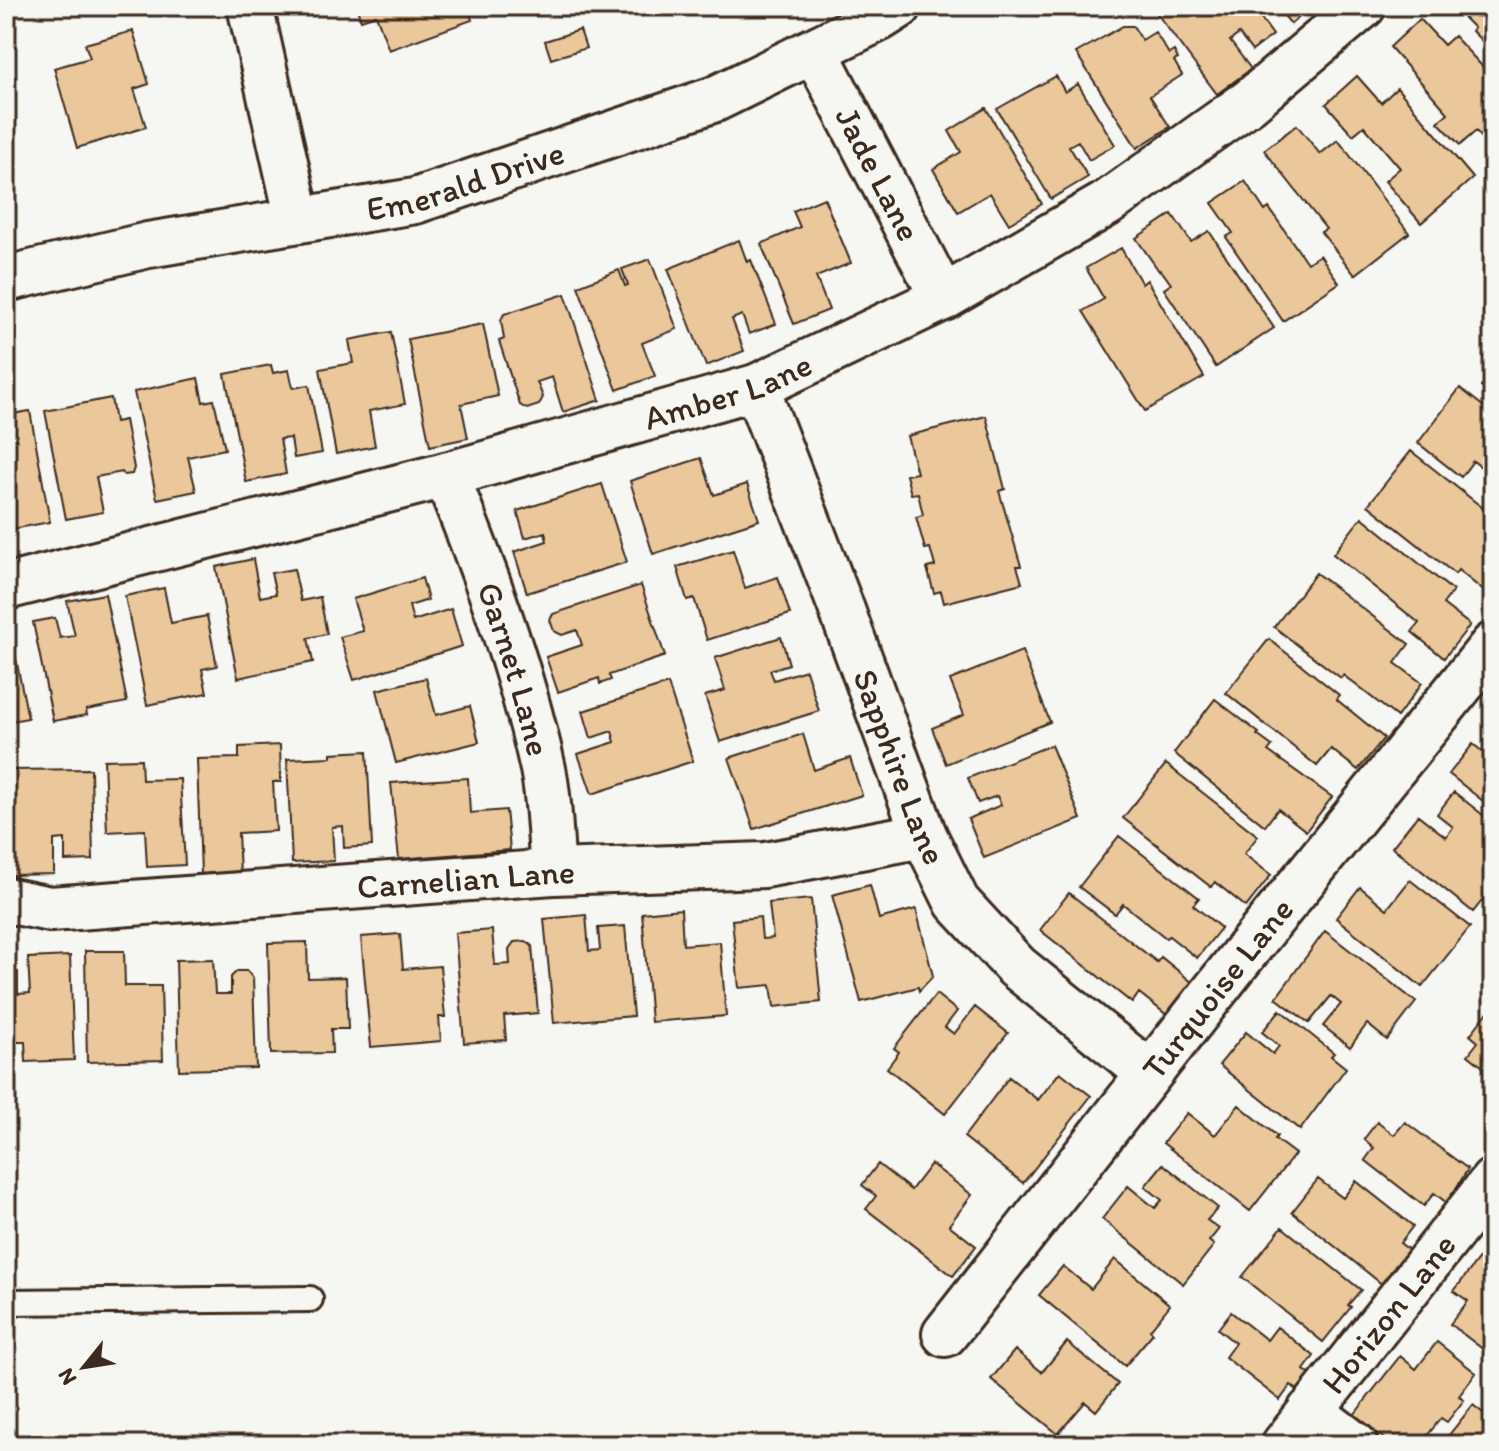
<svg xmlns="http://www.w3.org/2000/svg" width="1499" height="1451" font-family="Itim,sans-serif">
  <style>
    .building { fill: #ebc89c; stroke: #3b2a1e; stroke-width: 2 }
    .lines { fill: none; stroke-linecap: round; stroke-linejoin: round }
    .service-casing { stroke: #3b2a1e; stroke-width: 30 }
    .minor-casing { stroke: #3b2a1e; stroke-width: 50 }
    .secondary-casing { stroke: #3b2a1e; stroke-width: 50 }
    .service { stroke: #f6f6f2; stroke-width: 24 }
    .minor { stroke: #f6f6f2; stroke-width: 44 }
    .secondary { stroke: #f6f6f2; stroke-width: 44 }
    .labels { text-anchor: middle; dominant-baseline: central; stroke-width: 8; stroke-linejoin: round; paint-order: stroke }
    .street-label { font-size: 34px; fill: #3b2a1e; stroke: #f6f6f2 }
  </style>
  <rect width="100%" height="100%" fill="#f6f6f2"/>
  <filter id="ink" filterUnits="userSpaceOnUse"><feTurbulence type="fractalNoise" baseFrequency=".0125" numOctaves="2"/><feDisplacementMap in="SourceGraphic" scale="16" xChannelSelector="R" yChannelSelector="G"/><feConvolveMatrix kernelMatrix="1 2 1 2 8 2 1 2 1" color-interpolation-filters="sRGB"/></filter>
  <g filter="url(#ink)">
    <path class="building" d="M356,6H467L472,20L389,50L376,15L361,20Z
      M1162,6H1252L1273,35L1252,51L1239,34L1230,41L1251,69L1217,94L1155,11Z
      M1276,6H1311L1291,24Z
      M1452,6H1493V52L1472,31L1474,28Z
      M1420,19L1444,45L1454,36L1493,78V150L1476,131L1460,145L1438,122L1448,113L1390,47Z
      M1123,26H1133L1142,40L1155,32L1169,54L1174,51L1178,59L1174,61L1182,75L1150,96L1170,127L1137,148L1076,53Z
      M580,30L586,48L551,59L545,41Z
      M133,31L149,84L134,89L146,127L77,148L54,68L90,58L85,44Z
      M1056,76L1065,92L1078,84L1115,145L1089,160L1078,141L1069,146L1088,177L1051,199L997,109Z
      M1357,76L1381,103L1397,88L1473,178L1421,223L1385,181L1400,168L1364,126L1353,135L1326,104Z
      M986,108L1042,204L1009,224L990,193L958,212L933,169L961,152L949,131Z
      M1297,125L1320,154L1338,140L1409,233L1355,275L1321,232L1326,229L1264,150Z
      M1245,181L1265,211L1269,208L1307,263L1320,255L1339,283L1283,321L1226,237L1233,233L1212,203Z
      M824,198L851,263L816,277L829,310L794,324L761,244L800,227L793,211Z
      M1172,214L1191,242L1209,231L1274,328L1216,367L1164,289L1171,284L1161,270L1159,271L1136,238Z
      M739,240L747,262L751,260L776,324L749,334L742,315L732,319L744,351L706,366L668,269Z
      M1121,248L1142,284L1147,280L1204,377L1145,411L1083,311L1104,299L1086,268Z
      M650,259L677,329L642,343L655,376L617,390L578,286L619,270L625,286L628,285L622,269Z
      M565,294L600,400L563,412L552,377L537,382L543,397L539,405L527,409L520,405L499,341L504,339L501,320L504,314Z
      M483,324L498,396L461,404L468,438L430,446L408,339Z
      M391,332L405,404L369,411L375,446L336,454L320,369L353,363L349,340Z
      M271,365L273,373L289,370L293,388L309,385L322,453L294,458L291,438L280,439L286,474L246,482L225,374Z
      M1493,372V396L1481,387Z
      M198,378L203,402L214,400L225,449L188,457L196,491L157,499L134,392Z
      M1460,388L1493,414V476L1473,461L1461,477L1418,443Z
      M111,398L115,422L125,420L134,468L132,474L124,475L122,472L96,477L103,512L66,519L45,411Z
      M30,411L50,522L12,529L6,496V415Z
      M986,416L1005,489L999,491L1021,566H1017L1022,583L944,603L941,591L934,593L927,568L935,566L930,548L925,549L916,517L923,515L918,493L911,494L906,475L917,473L907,436Z
      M1411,451L1493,516V537L1489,542L1493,545V592L1490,596L1458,570L1455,574L1368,505Z
      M701,458L714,495L747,484L759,520L653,554L630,481Z
      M602,484L627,562L527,593L514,552L547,541L545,532L525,538L517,511Z
      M1362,517L1453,591L1443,604L1470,625L1444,658L1412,632L1419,623L1333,554Z
      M733,550L745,588L778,577L790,614L707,640L694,598L687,600L677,567Z
      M253,559L260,597L276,594L271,573L294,569L301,601L320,597L327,634L308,638L313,662L238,678L216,567Z
      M1316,573L1409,644L1395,663L1422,683L1397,717L1343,675L1341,678L1274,627Z
      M422,578L428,600L409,606L413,621L451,609L462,646L354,680L340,637L363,631L353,599Z
      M641,585L665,656L609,675L611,680L600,684L599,678L558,692L546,657L582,645L577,630L562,635L554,631L550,620L553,614Z
      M164,588L171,623L207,616L217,666L202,669L207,693L147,705L125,596Z
      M105,594L127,702L86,710L87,715L53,721L33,622L55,618L60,638L75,636L67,601Z
      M781,637L789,664L770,670L774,680L806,670L819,711L720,742L705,696L725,690L715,658Z
      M1269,639L1339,695L1336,699L1384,738L1358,770L1331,749L1317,766L1226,693Z
      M13,644L28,718L6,722V646Z
      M1022,651L1050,722L946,764L932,728L964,715L950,680Z
      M426,678L436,715L470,706L479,742L396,763L377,690Z
      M668,684L693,761L592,794L578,754L615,742L612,731L591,738L583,711Z
      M1215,699L1259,733L1257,735L1272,746L1268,751L1332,797L1306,831L1278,809L1265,826L1174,753Z
      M803,734L814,770L850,758L862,795L754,829L729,758Z
      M1473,744L1493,760V809L1449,774Z
      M280,745L281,782H273L276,831L238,833L240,873L201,874L197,759L239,758V747Z
      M1051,745L1081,819L984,858L968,819L1001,805L997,796L978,803L968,778Z
      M367,751L372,846L344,848L343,826L332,827L334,861L292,863L287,759L331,757V753Z
      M141,759L142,780L180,779L185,865L147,867L145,830L107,832L104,760Z
      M1166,764L1258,836L1244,854L1271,875L1246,907L1215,882L1211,887L1123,818Z
      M91,769L93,860L65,861V839L54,840V874L12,875L9,770Z
      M468,778L470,813L506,810L510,850L399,859L391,783Z
      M1454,792L1493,823V887L1473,912L1392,847L1418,815L1446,837L1453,827L1437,814Z
      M1119,836L1199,898L1193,905L1221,928L1197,958L1169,936L1166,938L1123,904L1115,914L1079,887Z
      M1410,880L1470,927L1422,987L1336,918L1360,887L1387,909Z
      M870,885L879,919L916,909L933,976L919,991L918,987L861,1002L832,895Z
      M1069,893L1157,962L1161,957L1193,983L1167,1015L1139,993L1132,1003L1040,930Z
      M811,899L821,1002L774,1007L771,985L739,988L732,920L760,917L762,939L773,938L769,903Z
      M681,909L683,945L720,942L726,1016L651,1022L642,913Z
      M586,915L589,951L600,950L598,928L625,926L633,1016L554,1023L544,919Z
      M492,930L495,965L510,964L509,949L514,942L526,941L532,946L538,1013L504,1016L506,1040L464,1043L455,933Z
      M1325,931L1416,1002L1387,1040L1367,1024L1350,1047L1323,1026L1341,1004L1331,996L1309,1023L1276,998Z
      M400,934L403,969L440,966L445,1017H439L441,1041L371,1047L361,937Z
      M307,942L308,978L346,977L348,1029H331L332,1053L271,1054L268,943Z
      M85,951H124L125,986H161L163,1060L87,1062Z
      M70,956L74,1060L26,1062L25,1042H6V973L18,972V994L30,993L28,958Z
      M213,959L215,994H231V977L237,971H247L253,978L256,1068L179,1070L176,960Z
      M936,994L957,1011L945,1027L954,1034L975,1007L1008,1033L945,1114L887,1068L899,1052L894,1048Z
      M1491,1008L1493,1009V1075L1468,1055L1478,1042L1470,1035Z
      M1280,1010L1334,1053L1331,1056L1346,1068L1300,1130L1219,1065L1246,1032L1273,1054L1279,1046L1262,1032Z
      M1060,1072L1091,1096L1023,1183L964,1137L1009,1077L1038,1100Z
      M1239,1105L1277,1136L1275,1139L1295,1154L1250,1211L1163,1143L1187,1113L1215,1135Z
      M1377,1122L1394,1135L1405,1122L1468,1169L1447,1203L1434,1193L1424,1206L1365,1160L1374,1148L1364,1139Z
      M878,1164L911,1190L931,1164L972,1195L949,1225L976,1246L953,1276L866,1209L876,1196L862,1185Z
      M1163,1164L1218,1208L1207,1220L1219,1229L1209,1241L1214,1245L1183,1284L1102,1219L1128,1186L1155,1208L1162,1200L1145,1186Z
      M1318,1179L1343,1198L1356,1181L1413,1226L1400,1243L1410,1251L1383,1285L1292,1212Z
      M1282,1227L1361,1290L1348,1305L1351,1307L1323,1342L1242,1277Z
      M1493,1240V1338L1484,1350L1450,1324L1468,1301L1454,1291Z
      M1115,1259L1170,1305L1150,1330L1153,1333L1125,1366L1039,1295L1063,1266L1091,1289Z
      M1231,1312L1267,1340L1277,1327L1314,1356L1304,1370L1314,1378L1302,1394L1291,1385L1280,1400L1225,1357L1235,1343L1218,1329Z
      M1067,1342L1118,1384L1096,1411L1085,1402L1058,1434L991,1379L1015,1350L1042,1372Z
      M1437,1342L1476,1373L1459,1396L1464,1400L1447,1422L1441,1418L1420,1445H1392L1354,1415L1400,1356L1416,1369Z
      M1473,1405L1487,1416L1493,1410V1445H1441Z"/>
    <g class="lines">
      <g class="service-casing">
        <path id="service" d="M6,1302L310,1299"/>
      </g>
      <g class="minor-casing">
        <g id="minor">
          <path d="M250,6L298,220"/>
          <path id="s1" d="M815,51L943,298"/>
          <path id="s2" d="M756,387L839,602L924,835L957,902L1017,967L1149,1073"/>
          <path id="s3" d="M446,475C485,571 521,668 543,769C550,802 550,839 553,872"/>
          <path id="s4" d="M6,587L446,475L756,387L943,298L1106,204L1249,102L1363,6"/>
          <path id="s5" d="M6,900L50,909L553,872L765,865L924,835"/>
          <path id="s6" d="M945,1334L1235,965L1493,645"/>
          <path d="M1310,1411L1355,1445"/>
          <path id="s7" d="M1284,1445L1493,1181"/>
        </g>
      </g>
      <g class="secondary-casing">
        <g id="secondary">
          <path id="s8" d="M6,279L148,245L415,201L715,99L880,18L899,6"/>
        </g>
      </g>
      <use href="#service" class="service"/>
      <use href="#minor" class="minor"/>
      <use href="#secondary" class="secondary"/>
    </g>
  </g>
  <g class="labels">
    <g class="street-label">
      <text stroke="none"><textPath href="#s1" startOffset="138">Jade Lane</textPath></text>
      <text stroke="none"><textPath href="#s8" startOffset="470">Emerald Drive</textPath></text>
      <text stroke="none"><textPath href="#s4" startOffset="748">Amber Lane</textPath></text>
      <text stroke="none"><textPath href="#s3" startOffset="206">Garnet Lane</textPath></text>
      <text stroke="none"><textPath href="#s2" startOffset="406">Sapphire Lane</textPath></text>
      <text stroke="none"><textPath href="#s5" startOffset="462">Carnelian Lane</textPath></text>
      <text stroke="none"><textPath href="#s6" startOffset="440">Turquoise Lane</textPath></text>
      <text stroke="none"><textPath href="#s7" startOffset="168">Horizon Lane</textPath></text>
    </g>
  </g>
  <rect width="1499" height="1451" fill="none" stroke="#f6f6f2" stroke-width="32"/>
  <rect x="16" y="16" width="1467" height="1419" fill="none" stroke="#3b2a1e" stroke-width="3" filter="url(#ink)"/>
  <g transform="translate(84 1367) rotate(240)" stroke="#f6f6f2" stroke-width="6" paint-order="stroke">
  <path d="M0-6L14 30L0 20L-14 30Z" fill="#3b2a1e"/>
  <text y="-12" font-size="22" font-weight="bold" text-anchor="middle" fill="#3b2a1e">N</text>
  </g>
</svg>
